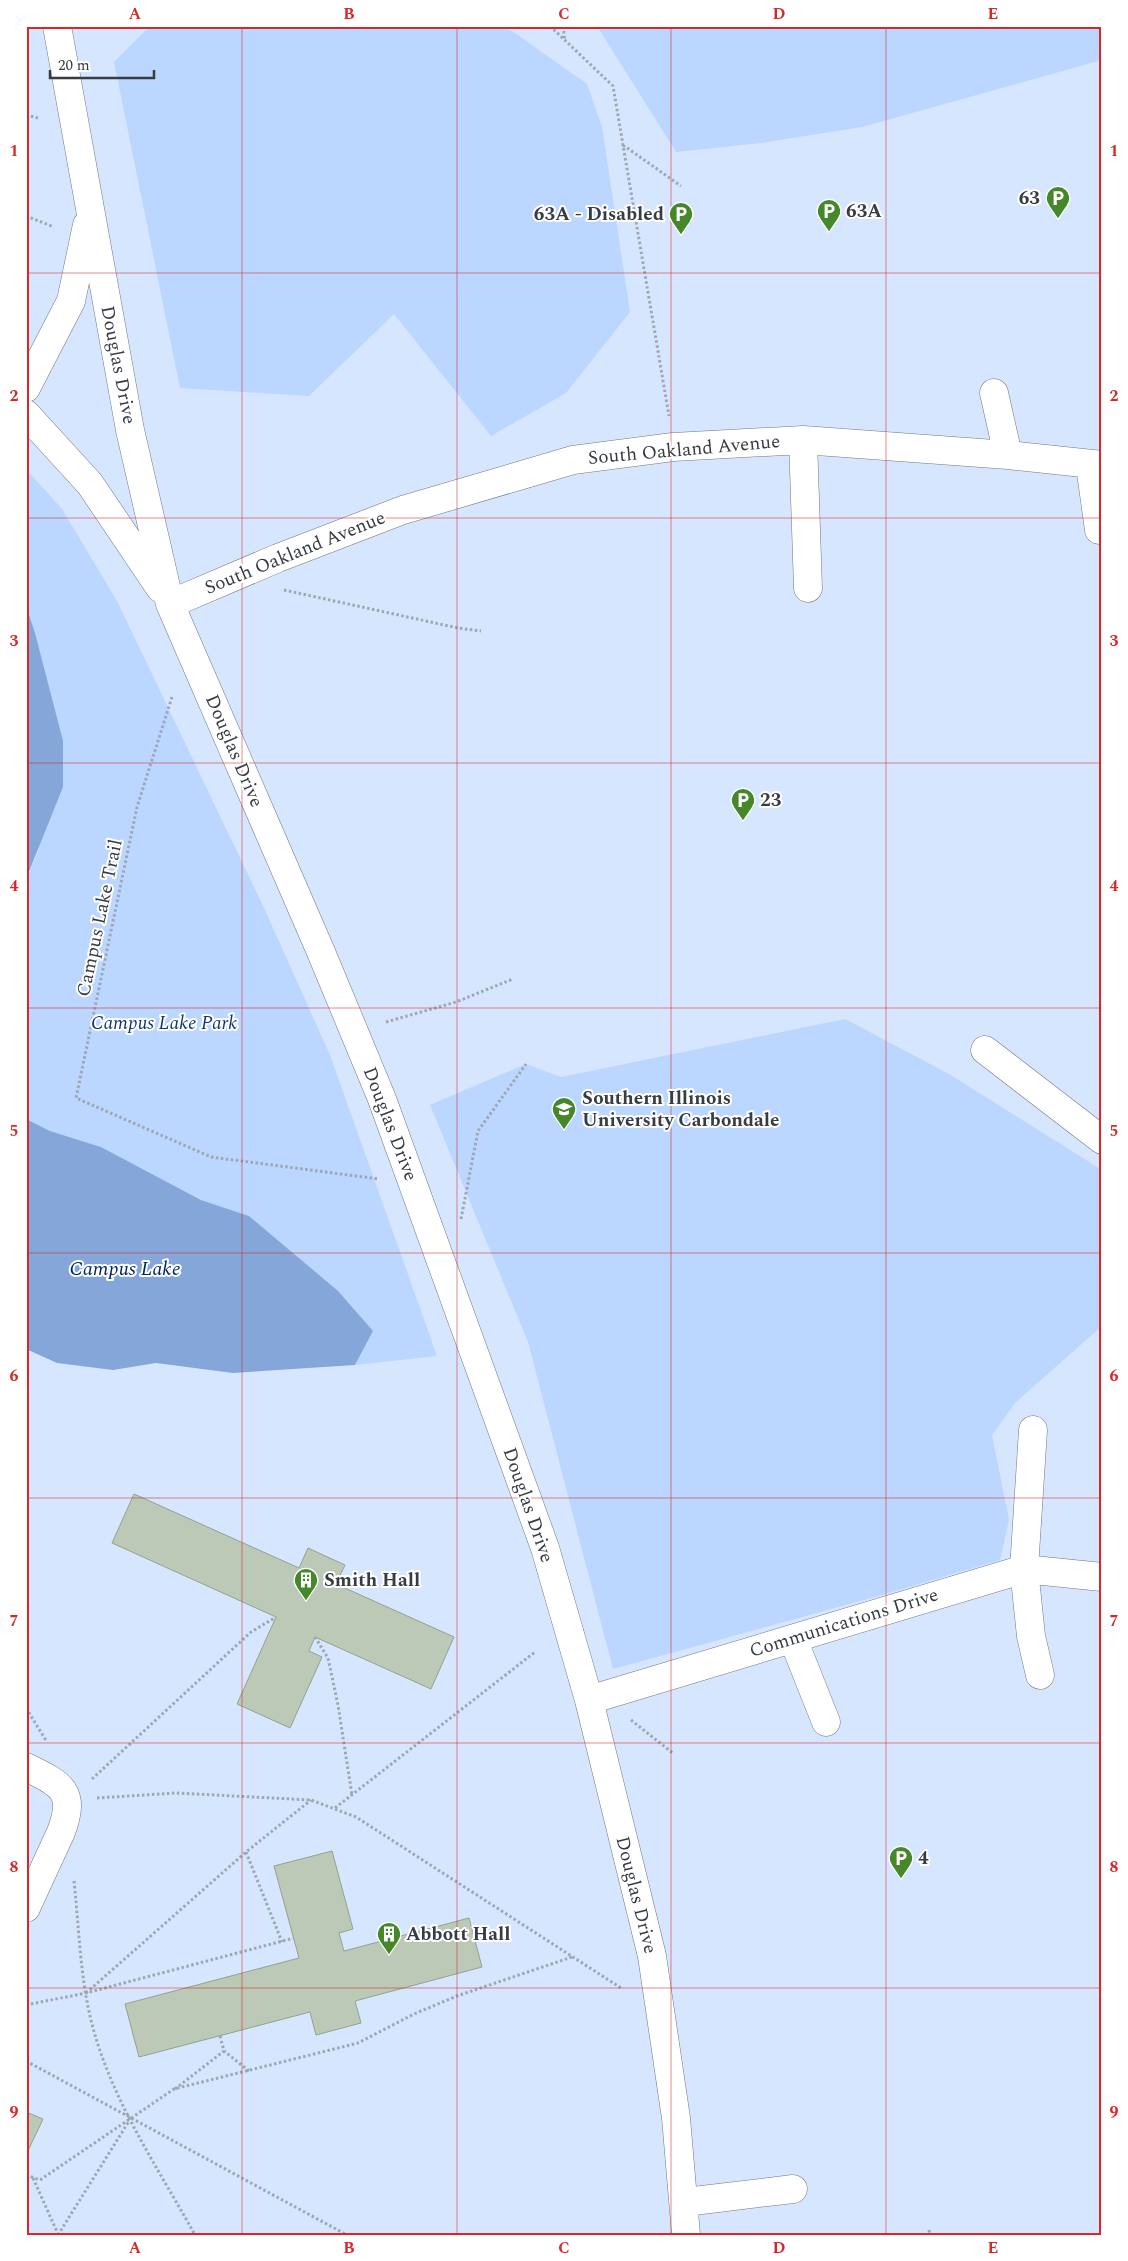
<svg xmlns="http://www.w3.org/2000/svg" width="1128" height="2261" font-family="Spectral,serif">
  <style>
    .built { fill: #d7e6ff }
    .green { fill: #bbd6ff }
    .water { fill: #85a6d9 }
    .building { fill: #bcc9b7; stroke: #95a190 }
    .lines { fill: none; stroke-linecap: round; stroke-linejoin: round }
    .minor-casing { stroke: #6d7787; stroke-width: 29 }
    .path { stroke: #9fa7b2; stroke-width: 3; stroke-dasharray: 2.5 2.5; stroke-linecap: butt }
    .minor { stroke: #fff; stroke-width: 28 }
    .grid { fill: none; stroke: #d62828; stroke-width: 1; stroke-opacity: 0.55 }
    .labels { text-anchor: middle; dominant-baseline: central; stroke-width: 4; stroke-linejoin: round; paint-order: stroke }
    .poi-label { font-size: 19px; font-weight: bold; fill: #373c43; stroke: #fff; text-anchor: start }
    .street-label { font-size: 19px; fill: #373c43; stroke: #fff }
    .park-label { font-size: 19px; font-style: italic; fill: #0e3572; stroke: #fff }
    .water-label { font-size: 20px; font-style: italic; fill: #002661; stroke: #fff }
    .neatline { fill: none; stroke: #d62828; stroke-width: 2 }
    .grid-label { font-size: 16px; text-anchor: middle; font-weight: bold; fill: #d62828 }
  </style>
  <rect width="100%" height="100%" fill="#e4eefc"/>
  <path class="built" d="M26,26H1102V2235H26Z"/>
  <path class="green" d="M150,26H505L587,84L602,127L630,312L566,393L491,436L394,314L309,396L180,388L114,62Z
    M597,26H1102V60L862,127L761,143L676,152Z
    M26,469L62,509L117,601L264,908L330,1055L437,1356L355,1365L373,1331L249,1216L201,1200L101,1147L50,1131L26,1119V879L39,850L26,607Z
    M845,1019L949,1074L1102,1170V1326L1015,1403L992,1435L1009,1520L1000,1560L882,1595L613,1669L528,1342L430,1105L526,1064L561,1077Z"/>
  <path class="water" d="M26,606L35,633L63,741V787L26,879Z
    M26,1119L50,1131L101,1147L201,1200L249,1216L338,1291L373,1331L355,1365L233,1373L156,1363L113,1370L57,1363L26,1349Z"/>
  <path class="building" d="M134,1494L299,1568L308,1548L345,1565L336,1584L454,1637L431,1689L315,1637L309,1651L322,1657L290,1728L237,1704L276,1617L112,1543Z
    M332,1851L353,1929L339,1933L344,1951L469,1918L482,1967L355,2001L361,2023L316,2035L310,2012L139,2057L125,2004L299,1958L274,1866Z
    M26,2112L43,2119L26,2155Z"/>
  <g class="lines">
    <g class="minor-casing">
      <path id="minor" d="M57,26L130,430L170,604L321,952L382,1099L545,1548L589,1700L652,1956L676,2118L686,2235
        M26,388L71,301L87,225
        M994,393L1008,455
        M26,414L90,484L160,588
        M803,440L808,588
        M1090,465L1099,530
        M170,604L278,558L403,510L573,460L673,447L803,440L1008,455L1102,465
        M985,1050L1102,1140
        M1033,1430L1024,1569L1031,1636L1040,1675
        M793,1639L826,1722
        M589,1700L1024,1569L1102,1577
        M26,1767C60,1784 77,1790 61,1832L26,1908
        M685,2202L793,2189"/>
    </g>
    <path class="path" d="M550,26L613,86L669,416
      M563,26L565,41
      M26,115L38,118
      M623,145L681,186
      M26,216L54,227
      M284,590L458,628L481,631
      M172,697L137,807L76,1098L211,1157L379,1179
      M386,1022L456,1002L513,979
      M461,1219L478,1131L526,1064
      M315,1637L328,1658L338,1705L352,1795
      M26,1708L47,1742
      M631,1720L674,1754
      M92,1779L251,1632L276,1617
      M97,1798L176,1793L311,1800L356,1817L621,1988
      M335,1808L535,1652
      M246,1852L282,1942
      M74,1881C79,1927 80,1976 91,2020C110,2098 157,2166 195,2235
      M86,1993L246,1852L311,1800
      M26,2005L86,1993L294,1938
      M220,2036L224,2051L249,2071
      M26,2061L347,2235
      M175,2089L224,2051
      M26,2175L40,2180L174,2089L358,2043L414,2014L457,1996L572,1957
      M33,2178L58,2234
      M929,2230L930,2235
      M58,2235L129,2121"/>
    <use href="#minor" class="minor"/>
  </g>
  <path class="grid" d="M242,26V2235M457,26V2235M671,26V2235M886,26V2235M26,273H1102M26,518H1102M26,763H1102M26,1008H1102M26,1253H1102M26,1498H1102M26,1743H1102M26,1988H1102"/>
  <defs>
    <g id="parking-pin" transform="scale(1.25)"><path d="M0 17L-7.5 6A9.5 9.5 0 1 1 7.5 6Z" fill="#458729" stroke="#fff"/><path d="M-3.5-5.5H1a3.5 3.5 0 0 1 0 7H-1V5.5H-3.5ZM-1-3.4V-.6H.8a1.4 1.4 0 0 0 0-2.8Z" fill="#fff"/></g>
    <g id="university-pin" transform="scale(1.25)"><path d="M0 17L-7.5 6A9.5 9.5 0 1 1 7.5 6Z" fill="#458729" stroke="#fff"/><path d="M0-5L7-2L0 1L-7-2ZM-4 1L0 2.5L4 1V4Q0 6-4 4Z" fill="#fff"/></g>
    <g id="building-pin" transform="scale(1.25)"><path d="M0 17L-7.5 6A9.5 9.5 0 1 1 7.5 6Z" fill="#458729" stroke="#fff"/><path d="M-4-6H4V6H1V3H-1V6H-4ZM-2.5-4.3h1.7v1.8h-1.7ZM.8-4.3h1.7v1.8H.8ZM-2.5-1h1.7V.8h-1.7ZM.8-1h1.7V.8H.8Z" fill="#fff"/></g>
  </defs>
  <g fill-rule="evenodd">
    <use href="#parking-pin" x="1058" y="198"/>
    <use href="#parking-pin" x="829" y="211"/>
    <use href="#parking-pin" x="681" y="214"/>
    <use href="#parking-pin" x="743" y="800"/>
    <use href="#university-pin" x="564" y="1109"/>
    <use href="#building-pin" x="306" y="1580"/>
    <use href="#parking-pin" x="901" y="1858"/>
    <use href="#building-pin" x="389" y="1934"/>
  </g>
  <g class="labels">
    <g class="poi-label">
      <text x="1040" y="198" text-anchor="end">63</text>
      <text x="846" y="211">63A</text>
      <text x="664" y="214" text-anchor="end">63A - Disabled</text>
      <text x="760" y="800">23</text>
      <text x="582" y="1098">Southern Illinois<tspan x="582" dy="22">University Carbondale</tspan></text>
      <text x="324" y="1580">Smith Hall</text>
      <text x="918" y="1858">4</text>
      <text x="406" y="1934">Abbott Hall</text>
    </g>
    <g class="street-label">
      <text transform="translate(118 365) rotate(79)">Douglas Drive</text>
      <text transform="translate(684 450) rotate(-5)">South Oakland Avenue</text>
      <text transform="translate(295 553) rotate(-22)">South Oakland Avenue</text>
      <text transform="translate(234 751) rotate(67)">Douglas Drive</text>
      <text transform="translate(100 918) rotate(-78)">Campus Lake Trail</text>
      <text transform="translate(390 1124) rotate(69)">Douglas Drive</text>
      <text transform="translate(528 1505) rotate(71)">Douglas Drive</text>
      <text transform="translate(844 1623) rotate(-17)">Communications Drive</text>
      <text transform="translate(636 1895) rotate(76)">Douglas Drive</text>
    </g>
    <g class="park-label">
      <text x="164" y="1023">Campus Lake Park</text>
    </g>
    <g class="water-label">
      <text x="125" y="1269">Campus Lake</text>
    </g>
  </g>
  <rect width="1128" height="2261" fill="none" stroke="#ffffff" stroke-width="55"/>
  <path d="M50 70v8h104v-8" fill="none" stroke="#373c43" stroke-width="2.5"/>
  <text x="58" y="70" font-size="15" fill="#373c43" stroke="#ffffff" stroke-width="4" paint-order="stroke">20 m</text>
  <rect x="28" y="28" width="1072" height="2206" class="neatline"/>
  <g class="grid-label">
    <text x="135" y="19">A</text>
    <text x="349" y="19">B</text>
    <text x="564" y="19">C</text>
    <text x="779" y="19">D</text>
    <text x="993" y="19">E</text>
    <text x="14" y="156">1</text>
    <text x="1114" y="156">1</text>
    <text x="14" y="401">2</text>
    <text x="1114" y="401">2</text>
    <text x="14" y="646">3</text>
    <text x="1114" y="646">3</text>
    <text x="14" y="891">4</text>
    <text x="1114" y="891">4</text>
    <text x="14" y="1136">5</text>
    <text x="1114" y="1136">5</text>
    <text x="14" y="1381">6</text>
    <text x="1114" y="1381">6</text>
    <text x="14" y="1626">7</text>
    <text x="1114" y="1626">7</text>
    <text x="14" y="1872">8</text>
    <text x="1114" y="1872">8</text>
    <text x="14" y="2117">9</text>
    <text x="1114" y="2117">9</text>
    <text x="135" y="2253">A</text>
    <text x="349" y="2253">B</text>
    <text x="564" y="2253">C</text>
    <text x="779" y="2253">D</text>
    <text x="993" y="2253">E</text>
  </g>
</svg>
